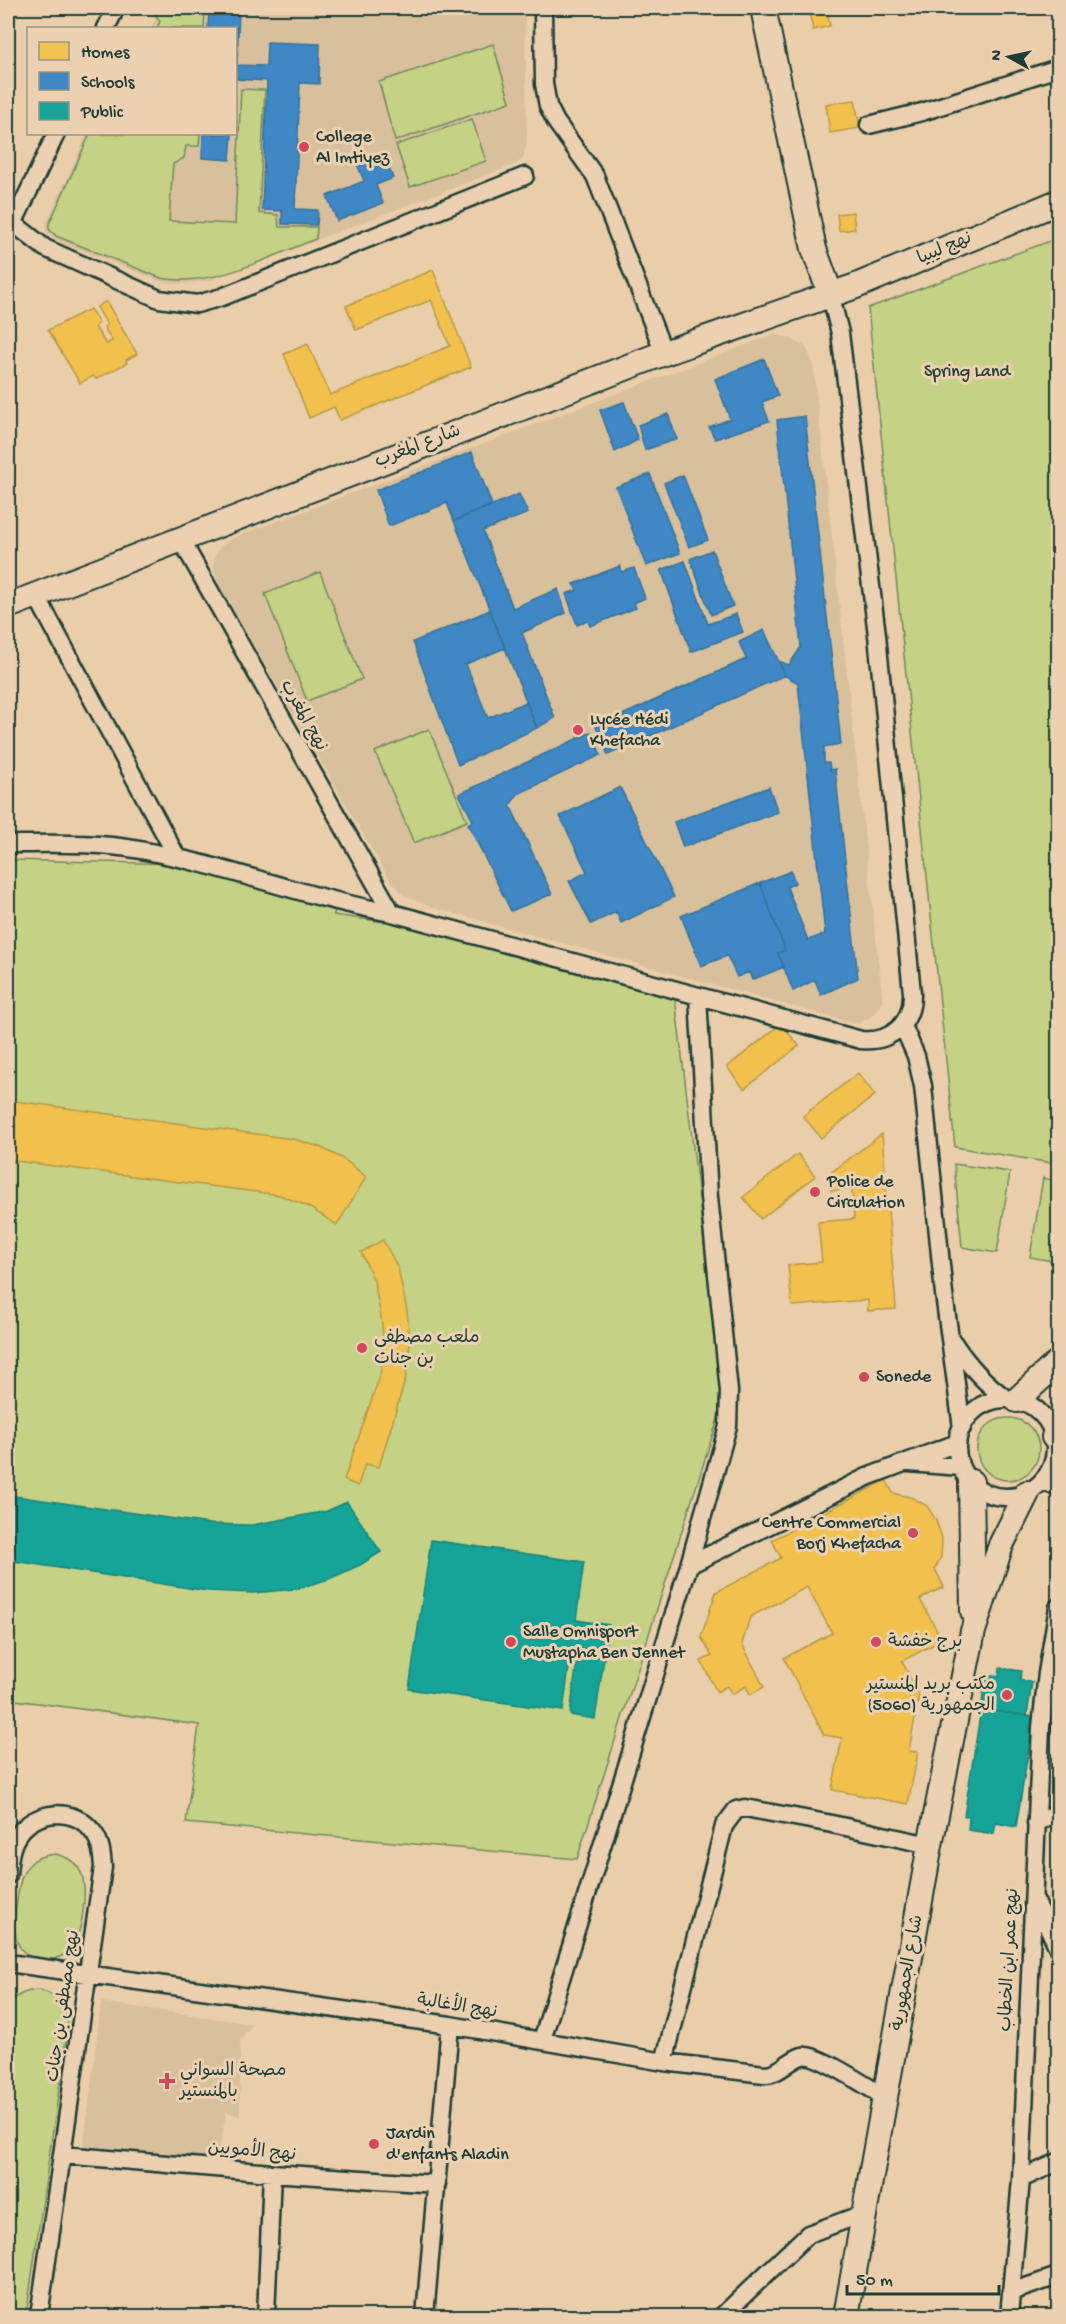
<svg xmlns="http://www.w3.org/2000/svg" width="1066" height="2324" font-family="'Gochi Hand','Playpen Sans Arabic',sans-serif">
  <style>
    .built { fill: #d8c09c }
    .green { fill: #c5d285; stroke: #72885c; stroke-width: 1.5 }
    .homes { fill: #f2c14e; stroke: #b39946; stroke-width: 1.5 }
    .schools { fill: #3f88c5; stroke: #35729a; stroke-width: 1.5 }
    .public { fill: #17a398; stroke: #19847a; stroke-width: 1.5 }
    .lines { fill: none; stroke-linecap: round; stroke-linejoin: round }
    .street-casing { stroke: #1f3d34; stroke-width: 21 }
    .secondary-casing { stroke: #1f3d34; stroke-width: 28 }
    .street { stroke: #ebd0b2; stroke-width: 16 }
    .secondary { stroke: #ebd0b2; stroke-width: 24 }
    .poi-dot { fill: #d1495b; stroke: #ebd0b2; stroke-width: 2 }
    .labels { text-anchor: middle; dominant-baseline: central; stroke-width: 6; stroke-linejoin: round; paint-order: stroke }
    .poi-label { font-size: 18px; fill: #1f3d34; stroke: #ebd0b2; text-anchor: start }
    .street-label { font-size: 18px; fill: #1f3d34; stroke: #ebd0b2 }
    .park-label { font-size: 18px; fill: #274438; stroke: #ebd0b2 }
  </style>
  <rect width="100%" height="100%" fill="#eaceaa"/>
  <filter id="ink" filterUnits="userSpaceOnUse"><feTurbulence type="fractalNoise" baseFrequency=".0167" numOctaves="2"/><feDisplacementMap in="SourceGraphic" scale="12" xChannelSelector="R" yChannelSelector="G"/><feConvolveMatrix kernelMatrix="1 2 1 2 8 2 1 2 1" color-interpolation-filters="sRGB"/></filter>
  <g filter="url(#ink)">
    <path class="built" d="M146,8H525L527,141L523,159L516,164L208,281L177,284L160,281L55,240L46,232V225L87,134H236V28H151L155,20Z
      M775,334L790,338L806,347L813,363L882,994V1002L878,1008L871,1017L859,1023H852L431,907L404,895L388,877L218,584L213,567L215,556L221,546L235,537Z
      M101,2002L253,2024L240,2040V2116L226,2112L218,2161L83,2151Z"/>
    <path class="green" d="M151,8H205L204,28H157L160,21Z
      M493,44L510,102L395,141L379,82Z
      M241,89L265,90L259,213L278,215L279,227H317L316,239C268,257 214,288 161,278L56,236L49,229V224L90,134H200L199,146H186L184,158L173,164L169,221L235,224Z
      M472,119L486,161L410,187L396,145Z
      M1058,238V1164L955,1147L868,308Z
      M320,572L362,679L307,701L265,594Z
      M429,729L467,821L414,843L375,752Z
      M8,860L187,864L336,902L334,915L384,922L386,915L675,998L701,1213L722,1406L577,1859L186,1823L199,1725L8,1699Z
      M954,1164L1010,1172L997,1253L962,1247Z
      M1043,1178L1058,1181V1262L1030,1257Z
      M977 1449a31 31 0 1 1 62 0a31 31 0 1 1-62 0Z
      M56,1854C65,1857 74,1860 79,1869C89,1883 83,1930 73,1945C67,1955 54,1962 42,1960C10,1956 13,1924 17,1901C19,1887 20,1873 31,1863C38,1856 47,1855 56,1854Z
      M40,1990C59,1996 67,2006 68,2027L26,2316H8V2005C17,1994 25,1991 40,1990Z"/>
    <path class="homes" d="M827,12L830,26L813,30L810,15Z
      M855,100L860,128L830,133L826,104Z
      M853,212L855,229L839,231L837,214Z
      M433,270L471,367L340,420L334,407L309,418L284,354L308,344L330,395L450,346L431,300L356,330L346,306Z
      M106,301L137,354L126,360L127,363L96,379L93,376L80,383L48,330L90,309L99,323L95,327L106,344L112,341L104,327L107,325L97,307Z
      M781,1024L799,1046L744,1089L727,1067Z
      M858,1073L875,1095L821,1138L803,1116Z
      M8,1100L293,1139L320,1147L345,1160L366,1177L337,1225L307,1206L280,1195L8,1160Z
      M882,1134L896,1309L868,1311V1300L792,1306L788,1265L822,1262L818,1222L854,1219L852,1189L831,1191L829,1174Z
      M798,1154L815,1176L761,1219L743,1197Z
      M383,1240L398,1268L407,1311L410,1344L406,1377L379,1467L365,1464L358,1486L344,1480L380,1375L384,1346L381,1316L374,1281L361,1252Z
      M886,1480L893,1493L913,1498L927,1506L936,1520L942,1538L941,1557L935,1569L944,1587L920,1599L942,1640L902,1661L919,1695L909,1751L918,1752L908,1804L832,1790L842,1738L824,1735L784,1658L832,1633L807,1587L750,1617L742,1644L764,1687L750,1695L746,1686L732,1694L727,1686L717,1692L701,1661L712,1656L701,1637L716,1592L781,1558L772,1540Z"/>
    <path class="schools" d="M209,8H239L237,65L266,66L267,42L320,44L319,84L300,83L295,209L318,210L317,225L282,224V211L262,210L267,81L236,79V28H208Z
      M379,8H401L400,14L379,11Z
      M203,134H232L230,160L202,158Z
      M383,153L393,178L376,185L383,203L337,221L327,196L364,181L357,164Z
      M764,359L778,396L762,402L769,421L715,439L709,427L730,419L715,379Z
      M624,402L638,440L615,452L600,410Z
      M668,414L677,439L645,450L638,425Z
      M805,416L841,744L824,747V763H829L830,770L835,769L858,978L821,995L815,980L793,991L778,953L785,950L760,883L791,871L795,883L787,887L808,940L825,934L798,683L784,675L779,661L789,665L801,647L777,420Z
      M472,452L492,505L454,521L447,503L389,526L376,490Z
      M650,474L680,553L646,566L616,487Z
      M683,475L708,540L689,547L664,483Z
      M519,494L528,513L483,531L513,608L558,589L566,613L522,633L555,718L537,728L454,521Z
      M712,550L733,606L711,615L690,559Z
      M685,561L708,624L736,614L743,632L691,652L661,570Z
      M620,566L622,572L634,568L645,598L634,603L636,608L590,626L588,621L577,625L566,594L577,590L574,584Z
      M490,610L505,648L466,664L488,718L526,702L537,728L458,765L413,642Z
      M764,630L785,675L608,755L596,727L746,659L739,642Z
      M591,732L601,755L518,794L510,805L552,894L511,911L468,824L473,821L459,794Z
      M620,787L674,897L621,923L616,912L591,924L569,881L587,872L560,816Z
      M769,787L778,812L683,847L674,822Z
      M760,883L785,950L778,953L784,967L752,980L749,972L737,977L727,956L701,966L681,916Z"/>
    <path class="public" d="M8,1495L210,1524L252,1525L327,1511L347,1502L381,1552L360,1565L329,1579L296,1589L253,1593L208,1591L8,1560Z
      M431,1540L584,1562L576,1620L609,1625L595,1719L570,1715L577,1661L570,1660L563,1711L409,1689Z
      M1000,1668L1021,1671L1020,1680L1032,1682L1027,1716L981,1709L986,1674L999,1676Z
      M981,1709L1034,1717L1016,1827L996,1823L994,1834L968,1830L969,1817L964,1816Z"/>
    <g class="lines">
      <g class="street-casing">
        <path id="street" d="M543,8L544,84L548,106L556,122L595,176L664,353
          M106,28L116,8
          M869,125L922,112L1058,68
          M8,219L45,248L159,299L197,304L222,297L525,176
          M13,224L56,134
          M180,538L392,913
          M36,595L177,857
          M8,844C51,844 96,842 140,850C225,865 306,898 392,913L861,1040C891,1043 913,1023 912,993L877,635L840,333L830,293
          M903,1026L916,1056L923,1086L944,1294L962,1428
          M953,1342C968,1365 984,1383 1007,1399
          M957 1448a49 49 0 1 1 98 0a49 49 0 1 1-98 0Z
          M909,1463L961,1467
          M1043,1481L1058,1487
          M689,1565L867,1477L957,1443
          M1036,1823L1058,1813
          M8,1875C9,1862 10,1846 18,1835C35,1810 74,1806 93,1832C101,1842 102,1854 103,1867L39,2316
          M1035,1900L1058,1948
          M8,1963L450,2025L664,2062L764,2074C780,2074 787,2061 802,2056C816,2052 871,2089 886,2098
          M542,2040L689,1565L728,1426L729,1391L709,1197L698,996
          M664,2062L724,1826L736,1810L745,1808L827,1823L930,1845
          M63,2155L272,2173L437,2184
          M1021,2179L1058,2162
          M1011,2292L1058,2276
          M266,2316L272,2173
          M425,2316L450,2025
          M722,2316L808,2234L865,2213
          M1009,2316L1021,2179L1041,1727L1047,1673L1058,1607"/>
      </g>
      <g class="secondary-casing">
        <path id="secondary" d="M763,8L814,249L830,293
          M8,606L664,353L856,286L1058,202
          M1017,1400L1058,1362
          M1054,1437L1058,1426
          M971,1482L973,1611
          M846,2316L930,1845L973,1631L1001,1545L1027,1493"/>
      </g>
      <use href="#street" class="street"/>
      <use href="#secondary" class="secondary"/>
    </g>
  </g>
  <g class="poi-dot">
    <circle cx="304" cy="147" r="6"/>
    <circle cx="578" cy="730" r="6"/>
    <circle cx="815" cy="1192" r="6"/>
    <circle cx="362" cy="1348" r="6"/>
    <circle cx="864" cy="1377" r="6"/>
    <circle cx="913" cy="1533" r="6"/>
    <circle cx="511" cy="1642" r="6"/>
    <circle cx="876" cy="1642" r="6"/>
    <circle cx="1007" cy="1695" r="6"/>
    <path d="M164 2072h6v6h6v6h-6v6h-6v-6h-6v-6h6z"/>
    <circle cx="374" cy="2144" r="6"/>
  </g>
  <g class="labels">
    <g class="poi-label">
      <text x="316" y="137">College<tspan x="316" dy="21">Al Imtiyez</tspan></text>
      <text x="590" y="720">Lycée Hédi<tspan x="590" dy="21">Khefacha</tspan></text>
      <text x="827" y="1182">Police de<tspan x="827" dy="21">Circulation</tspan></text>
      <text x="374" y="1338">ملعب مصطفى<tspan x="374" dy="21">بن جنات</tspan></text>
      <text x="876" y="1377">Sonede</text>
      <text x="901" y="1523" text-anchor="end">Centre Commercial<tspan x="901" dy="21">Borj Khefacha</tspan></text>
      <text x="523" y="1632">Salle Omnisport<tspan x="523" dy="21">Mustapha Ben Jennet</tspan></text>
      <text x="888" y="1642">برج خفشة</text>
      <text x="995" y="1685" text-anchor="end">مكتب بريد المنستير<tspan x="995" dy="21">الجمهورية (5060)</tspan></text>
      <text x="180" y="2071">مصحة السواني<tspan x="180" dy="21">بالمنستير</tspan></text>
      <text x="386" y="2134">Jardin<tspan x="386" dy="21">d'enfants Aladin</tspan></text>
    </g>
    <g class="street-label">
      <text transform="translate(945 249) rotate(-23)">نهج ليبيا</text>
      <text transform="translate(418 447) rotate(-21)">شارع المغرب</text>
      <text transform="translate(303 716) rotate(61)">نهج المغرب</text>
      <text transform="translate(1010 1960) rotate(-87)">نهج عمر ابن الخطاب</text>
      <text transform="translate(908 1973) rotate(-80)">شارع الجمهورية</text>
      <text transform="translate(64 2006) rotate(-82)">نهج مصطفى بن جنات</text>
      <text transform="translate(457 2007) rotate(9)">نهج الأغالبة</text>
      <text transform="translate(252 2152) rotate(5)">نهج الأمويين</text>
    </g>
    <g class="park-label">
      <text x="967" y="372">Spring Land</text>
    </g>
  </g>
  <rect width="1066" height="2324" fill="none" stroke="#ebd0b2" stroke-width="30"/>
  <rect x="15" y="15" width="1036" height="2294" fill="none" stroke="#1f3d34" stroke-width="2" filter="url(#ink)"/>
  <rect x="27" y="27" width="210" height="108" fill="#ebd0b2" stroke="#999580" stroke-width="1.5"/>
  <rect x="39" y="42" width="30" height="18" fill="#f2c14e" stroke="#999580" stroke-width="1.5"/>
  <text x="81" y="57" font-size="18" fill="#1f3d34">Homes</text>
  <rect x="39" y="72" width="30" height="18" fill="#3f88c5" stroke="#999580" stroke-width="1.5"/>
  <text x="81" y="87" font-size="18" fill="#1f3d34">Schools</text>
  <rect x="39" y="102" width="30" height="18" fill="#17a398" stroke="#999580" stroke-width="1.5"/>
  <text x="81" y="117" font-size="18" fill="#1f3d34">Public</text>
  <g transform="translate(1009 57) rotate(278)" stroke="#ebd0b2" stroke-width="4.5" paint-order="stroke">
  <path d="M0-4.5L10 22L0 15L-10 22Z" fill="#1f3d34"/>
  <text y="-9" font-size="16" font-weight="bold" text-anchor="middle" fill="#1f3d34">N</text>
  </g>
  <path d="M847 2285v9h152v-9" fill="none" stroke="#1f3d34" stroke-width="3"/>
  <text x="856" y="2285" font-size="18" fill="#1f3d34" stroke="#ebd0b2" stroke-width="4.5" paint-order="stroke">50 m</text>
</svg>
